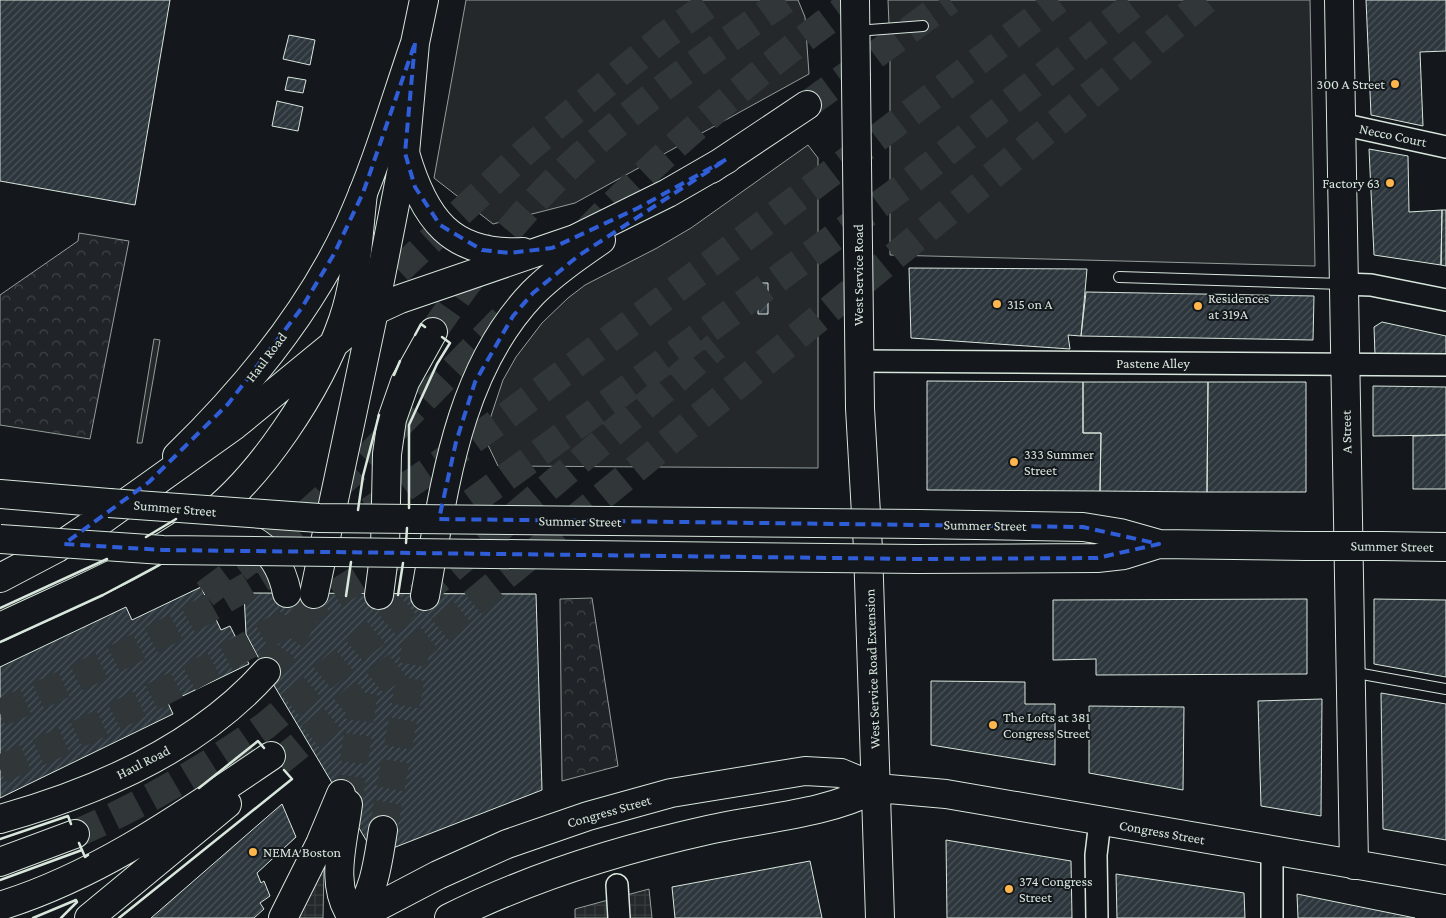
<svg xmlns="http://www.w3.org/2000/svg" width="1446" height="918" font-family="'Crimson Pro',serif">
  <style>
    .park { fill: url(#park-crowns); stroke: #939e99 }
    .parking { fill: #24282b; stroke: #939e99 }
    .plaza { fill: url(#plaza-grid); stroke: #939e99 }
    .building { fill: url(#building-hatch); stroke: #d8e6dc }
    .lines { fill: none; stroke-linecap: round; stroke-linejoin: round }
    .primary-tunnel { stroke: #313739; stroke-width: 28; stroke-dasharray: 28 14; stroke-linecap: butt }
    .highway-tunnel { stroke: #313739; stroke-width: 28; stroke-dasharray: 28 14; stroke-linecap: butt }
    .lane-casing { stroke: #d8e6dc; stroke-width: 12 }
    .street-casing { stroke: #d8e6dc; stroke-width: 24 }
    .secondary-casing { stroke: #d8e6dc; stroke-width: 30 }
    .primary-casing { stroke: #d8e6dc; stroke-width: 30 }
    .highway-casing { stroke: #d8e6dc; stroke-width: 30 }
    .lane { stroke: #14181c; stroke-width: 10 }
    .street { stroke: #14181c; stroke-width: 21 }
    .secondary { stroke: #14181c; stroke-width: 28 }
    .primary { stroke: #14181c; stroke-width: 28 }
    .highway { stroke: #14181c; stroke-width: 28 }
    .primary-bridge-casing { stroke: #d8e6dc; stroke-width: 30; stroke-linecap: butt }
    .primary-bridge { stroke: #14181c; stroke-width: 28 }
    .wall { stroke: #d8e6dc; stroke-width: 2.5 }
    .marked { fill: none; stroke: #305dd8; stroke-width: 4; stroke-dasharray: 10 6; stroke-linejoin: round }
    .poi-dot { fill: #ffb74d; stroke: #14181c; stroke-width: 2 }
    .labels { text-anchor: middle; dominant-baseline: central; stroke-width: 4; stroke-linejoin: round; paint-order: stroke }
    .poi-label { font-size: 14px; fill: #d8e6dc; stroke: #14181c; text-anchor: start }
    .street-label { font-size: 14px; fill: #d8e6dc; stroke: #14181c }
  </style>
  <defs>
    <pattern id="park-crowns" width="20" height="18" patternUnits="userSpaceOnUse" patternTransform="scale(1.25)"><rect width="20" height="18" fill="#202428"/><path d="M2 6a3 3 0 1 1 6 0M12 15a3 3 0 1 1 6 0" fill="none" stroke="#404447"/></pattern>
    <pattern id="plaza-grid" width="8" height="8" patternUnits="userSpaceOnUse" patternTransform="scale(1.25)"><rect width="8" height="8" fill="#24282b"/><path d="M0 4h8M4 0v8" fill="none" stroke="#393d3f"/></pattern>
    <pattern id="building-hatch" width="6" height="6" patternUnits="userSpaceOnUse" patternTransform="scale(1.25)"><rect width="6" height="6" fill="#2c363c"/><path d="M-1 1l2-2M0 6l6-6M5 7l2-2" fill="none" stroke="#4a5358"/></pattern>
  </defs>
  <rect width="100%" height="100%" fill="#14181c"/>
  <path class="park" d="M79,233L129,241L90,439L0,425V295L78,241Z
    M592,598L618,766L562,781L560,599Z"/>
  <path class="parking" d="M466,0H798L805,17L809,74L575,203L493,224L434,178Z
    M888,0H1310L1315,266L890,255V49Z
    M808,145L818,158V468L498,466L487,443L488,425L503,380L516,357L542,323L568,298L585,285L657,248L691,228Z
    M154,339L160,340L142,443H137Z"/>
  <path class="plaza" d="M324,865L323,918H296Z
    M649,889L652,918H575V909Z"/>
  <path class="building" d="M0,0H170L135,205L0,181Z
    M1366,0H1446V51L1420,52L1423,126L1371,115Z
    M289,35L315,40L310,65L283,59Z
    M288,77L306,80L303,93L285,90Z
    M277,101L303,107L298,131L272,126Z
    M1369,149L1408,156L1409,212L1442,210L1441,265L1374,255Z
    M1442,210H1446V266L1441,265Z
    M909,268L1087,269L1081,336L1068,335L1070,349L911,338Z
    M758,283H768V314H758Z
    M1086,292L1314,296L1313,340L1081,336Z
    M1382,322L1446,336V354L1375,355L1374,327Z
    M927,381L1083,382V433H1101L1100,491L927,490Z
    M1083,382H1208L1207,492L1100,491L1101,433H1083Z
    M1208,382H1306V492H1207Z
    M1373,386L1446,387V435L1373,436Z
    M1446,435V489H1413V436Z
    M201,587L221,630L230,626L249,664L168,703L173,714L0,798V667L126,607L132,620Z
    M244,593L536,594L542,790L375,855L266,672L246,634Z
    M1307,599V674L1096,675V659L1053,660V600Z
    M1374,599L1446,600V677L1374,664Z
    M931,681L1025,682V704H1055V765L931,745Z
    M1381,693L1446,704V840L1383,829Z
    M1322,699L1321,816L1261,806L1258,701Z
    M1089,706L1184,707L1183,790L1089,773Z
    M282,804L296,837L257,873L261,883L264,881L270,896L260,903L264,909L254,918H151Z
    M946,840L1071,861L1072,918H947Z
    M810,861L822,918H675L672,887Z
    M1116,874L1244,893L1245,918H1117Z
    M1297,894L1415,918H1298Z"/>
  <g class="lines">
    <path class="primary-tunnel" d="M266,672L293,638L314,594"/>
    <path class="highway-tunnel" d="M807,105L950,0
      M585,233C668,147 759,70 856,0
      M368,299L527,150L662,38L715,0
      M433,332C477,267 526,204 585,152C648,96 716,48 785,0
      M369,511C461,452 547,385 635,320C777,214 918,108 1058,0
      M438,527L903,187L1139,0
      M205,594L282,536L355,470L510,311
      M266,672L282,645L289,616
      M0,713C103,668 203,615 299,555
      M278,763L1206,0
      M0,769C139,710 271,636 398,554
      M348,804L365,683
      M383,830L417,642
      M75,834C143,805 205,768 265,726L716,346"/>
    <g class="lane-casing">
      <path id="lane" d="M856,31L923,26
        M1119,277L1342,284
        M1351,672L1446,689"/>
    </g>
    <g class="street-casing">
      <path id="street" d="M1341,124L1446,147
        M1343,284L1371,285L1446,300
        M859,361L1446,365
        M1272,851V918
        M617,885L619,918
        M1097,918L1096,855L1100,821"/>
    </g>
    <g class="secondary-casing">
      <path id="secondary" d="M855,0L860,408L868,549L880,918
        M1339,0L1354,865
        M356,918L438,875L507,844L588,816L671,793L805,771L841,773L877,788L946,794L1446,880
        M449,918C531,877 618,850 708,830C766,817 823,815 877,788"/>
    </g>
    <g class="primary-casing">
      <path id="primary" d="M177,456C246,389 308,314 349,226C376,167 394,104 415,43
        M0,494L109,503
        M918,524L1083,527L1120,533L1159,544L1306,546
        M1381,546L1446,547
        M917,559L1097,558L1124,555L1159,544
        M0,578L57,548L120,505
        M314,594L374,311L405,153L415,43L424,0
        M0,819C97,792 198,748 266,672"/>
    </g>
    <g class="highway-casing">
      <path id="highway" d="M405,153C424,218 450,256 523,252
        M711,169L807,105
        M102,520L235,425L374,311L400,299L575,239L668,193L727,159
        M183,538C234,522 276,538 287,593
        M379,595L385,549L387,454L392,419L405,382L433,332
        M425,596C444,492 456,373 533,293C553,273 578,256 601,240
        M0,627C67,595 141,566 201,522C260,479 319,389 343,320C357,280 358,235 363,193
        M348,804C344,840 328,886 353,918
        M0,862L75,834
        M0,906C100,875 185,814 271,756
        M89,918L227,804
        M283,918L320,844L341,794
        M355,918C375,892 378,861 383,830"/>
    </g>
    <use href="#lane" class="lane"/>
    <use href="#street" class="street"/>
    <use href="#secondary" class="secondary"/>
    <use href="#primary" class="primary"/>
    <use href="#highway" class="highway"/>
    <g class="primary-bridge-casing">
      <path id="primary-bridge" d="M109,503L319,518L918,524
        M0,539L163,550L917,559
        M1306,546H1381"/>
    </g>
    <use href="#primary-bridge" class="primary-bridge"/>
    <path class="wall" d="M415,335L421,324L425,327
      M394,375L400,361
      M409,508V425L437,364L450,343L442,337
      M358,510L363,476L379,415
      M146,537L176,519
      M406,543L407,528
      M398,595L403,563
      M346,596L351,562
      M0,608L107,559
      M0,642L103,595L159,565
      M199,788L258,741L264,748
      M0,839L68,816L71,824
      M82,850L85,857L88,855
      M0,880L82,850L79,843
      M33,918L76,900L77,902L61,918
      M119,918L292,779L284,770"/>
  </g>
  <path class="marked" d="M415,43L405,153L415,187L440,225L482,250L509,253L552,248L638,208L727,159L578,256L533,293L513,316L475,382L456,442L439,519L1083,527L1159,544L1097,558L917,559L163,550L64,544L149,482L228,404L301,309L334,254L363,193Z"/>
  <g class="poi-dot">
    <circle cx="1395" cy="84" r="5"/>
    <circle cx="1390" cy="183" r="5"/>
    <circle cx="997" cy="304" r="5"/>
    <circle cx="1198" cy="306" r="5"/>
    <circle cx="1014" cy="462" r="5"/>
    <circle cx="993" cy="725" r="5"/>
    <circle cx="253" cy="852" r="5"/>
    <circle cx="1009" cy="889" r="5"/>
  </g>
  <g class="labels">
    <g class="poi-label">
      <text x="1385" y="84" text-anchor="end">300 A Street</text>
      <text x="1380" y="183" text-anchor="end">Factory 63</text>
      <text x="1208" y="298">Residences<tspan x="1208" dy="16">at 319A</tspan></text>
      <text x="1007" y="304">315 on A</text>
      <text x="1024" y="454">333 Summer<tspan x="1024" dy="16">Street</tspan></text>
      <text x="1003" y="717">The Lofts at 381<tspan x="1003" dy="16">Congress Street</tspan></text>
      <text x="263" y="852">NEMA Boston</text>
      <text x="1019" y="881">374 Congress<tspan x="1019" dy="16">Street</tspan></text>
    </g>
    <g class="street-label">
      <text transform="translate(1393 135) rotate(12)">Necco Court</text>
      <text transform="translate(858 275) rotate(-90)">West Service Road</text>
      <text transform="translate(266 357) rotate(-53)">Haul Road</text>
      <text x="1153" y="363">Pastene Alley</text>
      <text transform="translate(1346 432) rotate(-91)">A Street</text>
      <text transform="translate(175 508) rotate(5)">Summer Street</text>
      <text transform="translate(580 521) rotate(1)">Summer Street</text>
      <text transform="translate(985 525) rotate(1)">Summer Street</text>
      <text transform="translate(1392 546) rotate(1)">Summer Street</text>
      <text transform="translate(872 669) rotate(-92)">West Service Road Extension</text>
      <text transform="translate(143 762) rotate(-27)">Haul Road</text>
      <text transform="translate(609 811) rotate(-16)">Congress Street</text>
      <text transform="translate(1162 832) rotate(10)">Congress Street</text>
    </g>
  </g>
</svg>
